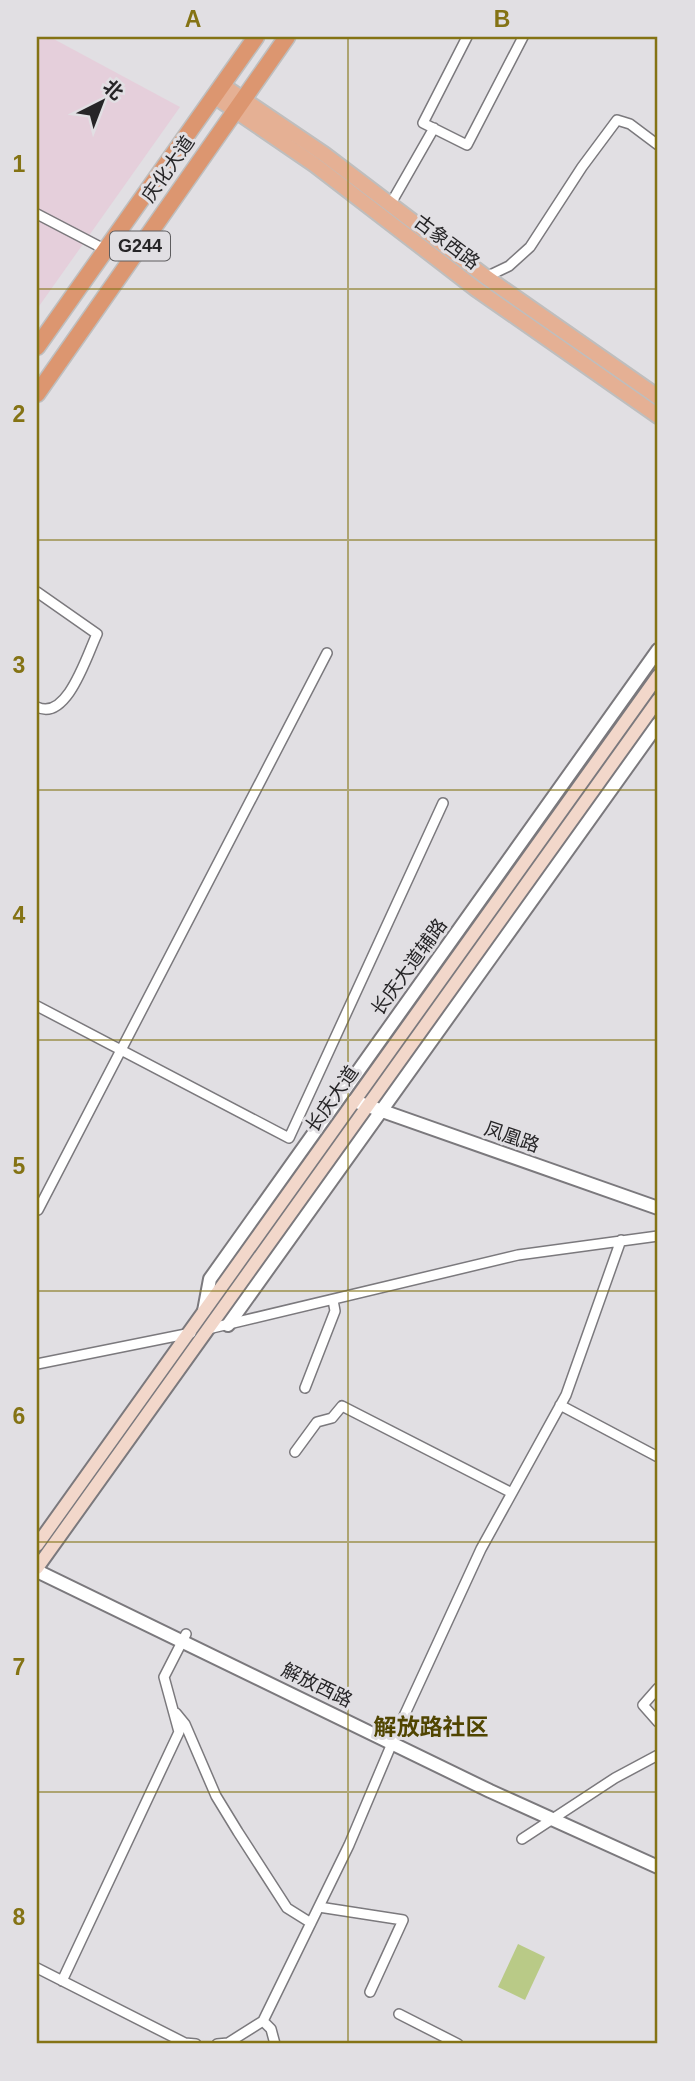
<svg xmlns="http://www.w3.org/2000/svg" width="695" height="2081" font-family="Arial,'Noto Sans SC',sans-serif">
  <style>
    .industrial { fill: #e5cfdb }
    .green { fill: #b9ca87 }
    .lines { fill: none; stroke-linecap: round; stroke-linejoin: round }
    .minor-casing { stroke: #7b797d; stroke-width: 12 }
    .tertiary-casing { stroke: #7b797d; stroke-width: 16 }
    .secondary-casing { stroke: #7b797d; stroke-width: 16 }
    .primary-casing { stroke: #bebebe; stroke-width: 18 }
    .trunk-casing { stroke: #bebebe; stroke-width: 19 }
    .minor { stroke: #fff; stroke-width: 9 }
    .tertiary { stroke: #fff; stroke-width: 12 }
    .secondary { stroke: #f2d7ca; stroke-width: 12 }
    .primary { stroke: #e5b094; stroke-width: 14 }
    .trunk { stroke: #dc9670; stroke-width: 16 }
    .grid { fill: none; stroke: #847314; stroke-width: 2; stroke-opacity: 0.55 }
    .labels { text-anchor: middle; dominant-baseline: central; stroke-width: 6; stroke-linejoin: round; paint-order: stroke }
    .shield { fill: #e1dfe3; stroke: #5e5d5f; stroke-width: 2 }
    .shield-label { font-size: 18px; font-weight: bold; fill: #262527 }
    .street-label { font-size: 19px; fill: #262527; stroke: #e1dfe3 }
    .quarter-label { font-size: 23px; font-weight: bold; fill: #504501; stroke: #e1dfe3 }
    .neatline { fill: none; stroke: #847314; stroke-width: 2.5 }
    .grid-label { font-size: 23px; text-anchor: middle; font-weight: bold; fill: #847314 }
  </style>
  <rect width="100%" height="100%" fill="#e1dfe3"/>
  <path class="industrial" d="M37,37H50L180,107L37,309Z"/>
  <path class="green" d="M518,1944L545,1957L525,2000L498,1987Z"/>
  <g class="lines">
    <g class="minor-casing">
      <path id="minor" d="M467,37L423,123L467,145L523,37
        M390,205L434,128
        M37,214L106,250
        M486,277L509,266L530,247L582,167L617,120L630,124L658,145
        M37,592L97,634C87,655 67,722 37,707
        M37,1006L289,1138L443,803
        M38,1210L327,653
        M208,1329L518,1255L658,1236
        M37,1364L191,1333
        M305,1388L335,1311L333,1300
        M560,1405L658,1457
        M295,1452L317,1422L332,1418L342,1406L512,1493
        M658,1688L643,1705L658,1722
        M176,1713L185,1724L216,1796L238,1832L287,1908L311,1923
        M522,1839L615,1778L658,1755
        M319,1907L403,1920L370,1992
        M37,1968L185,2043L196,2044
        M62,1981L179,1732L164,1677L186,1634
        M399,2014L458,2044
        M263,2021L271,2029L275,2044
        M217,2044L228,2043L263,2021L349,1845L398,1729L481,1549L566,1395L621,1240"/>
    </g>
    <g class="tertiary-casing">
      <path id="tertiary" d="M354,1101L658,1208
        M204,1311L210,1279L658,650
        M228,1325L658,724
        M37,1571L490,1791L658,1867"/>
    </g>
    <g class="secondary-casing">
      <path id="secondary" d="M37,1545L658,676
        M37,1568L658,700"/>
    </g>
    <g class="primary-casing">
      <path id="primary" d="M222,85L324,154L486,277L658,397
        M214,96L315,165L476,289L658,416"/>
    </g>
    <g class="trunk-casing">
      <path id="trunk" d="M37,347L256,37
        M37,394L287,37"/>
    </g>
    <use href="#minor" class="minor"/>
    <use href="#tertiary" class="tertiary"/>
    <use href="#secondary" class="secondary"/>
    <use href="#primary" class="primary"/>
    <use href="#trunk" class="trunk"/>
  </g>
  <path class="grid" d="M348,37V2044M37,289H658M37,540H658M37,790H658M37,1040H658M37,1291H658M37,1542H658M37,1792H658"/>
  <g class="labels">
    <rect class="shield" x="110" y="231.5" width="60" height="29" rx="5"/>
    <g class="shield-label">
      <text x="140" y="246">G244</text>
    </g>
    <g class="street-label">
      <text transform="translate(168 169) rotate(-55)">庆化大道</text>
      <text transform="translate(447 242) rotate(37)">古象西路</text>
      <text transform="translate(409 967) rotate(-54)">长庆大道辅路</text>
      <text transform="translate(332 1099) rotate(-55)">长庆大道</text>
      <text transform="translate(512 1137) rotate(19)">凤凰路</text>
      <text transform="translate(317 1685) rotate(26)">解放西路</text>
    </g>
    <g class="quarter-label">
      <text x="431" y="1727">解放路社区</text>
    </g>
  </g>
  <rect width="695" height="2081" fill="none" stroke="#e1dfe3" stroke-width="77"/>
  <g transform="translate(102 102) rotate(42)" stroke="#e1dfe3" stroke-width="5" paint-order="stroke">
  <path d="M0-5L12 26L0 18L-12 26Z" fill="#262527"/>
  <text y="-10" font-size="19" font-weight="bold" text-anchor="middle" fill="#262527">北</text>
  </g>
  <rect x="38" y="38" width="618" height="2004" class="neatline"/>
  <g class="grid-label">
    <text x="193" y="27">A</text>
    <text x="502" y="27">B</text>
    <text x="19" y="172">1</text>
    <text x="19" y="422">2</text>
    <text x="19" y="673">3</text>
    <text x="19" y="923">4</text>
    <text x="19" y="1174">5</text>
    <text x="19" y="1424">6</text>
    <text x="19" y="1675">7</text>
    <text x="19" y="1925">8</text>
  </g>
</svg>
